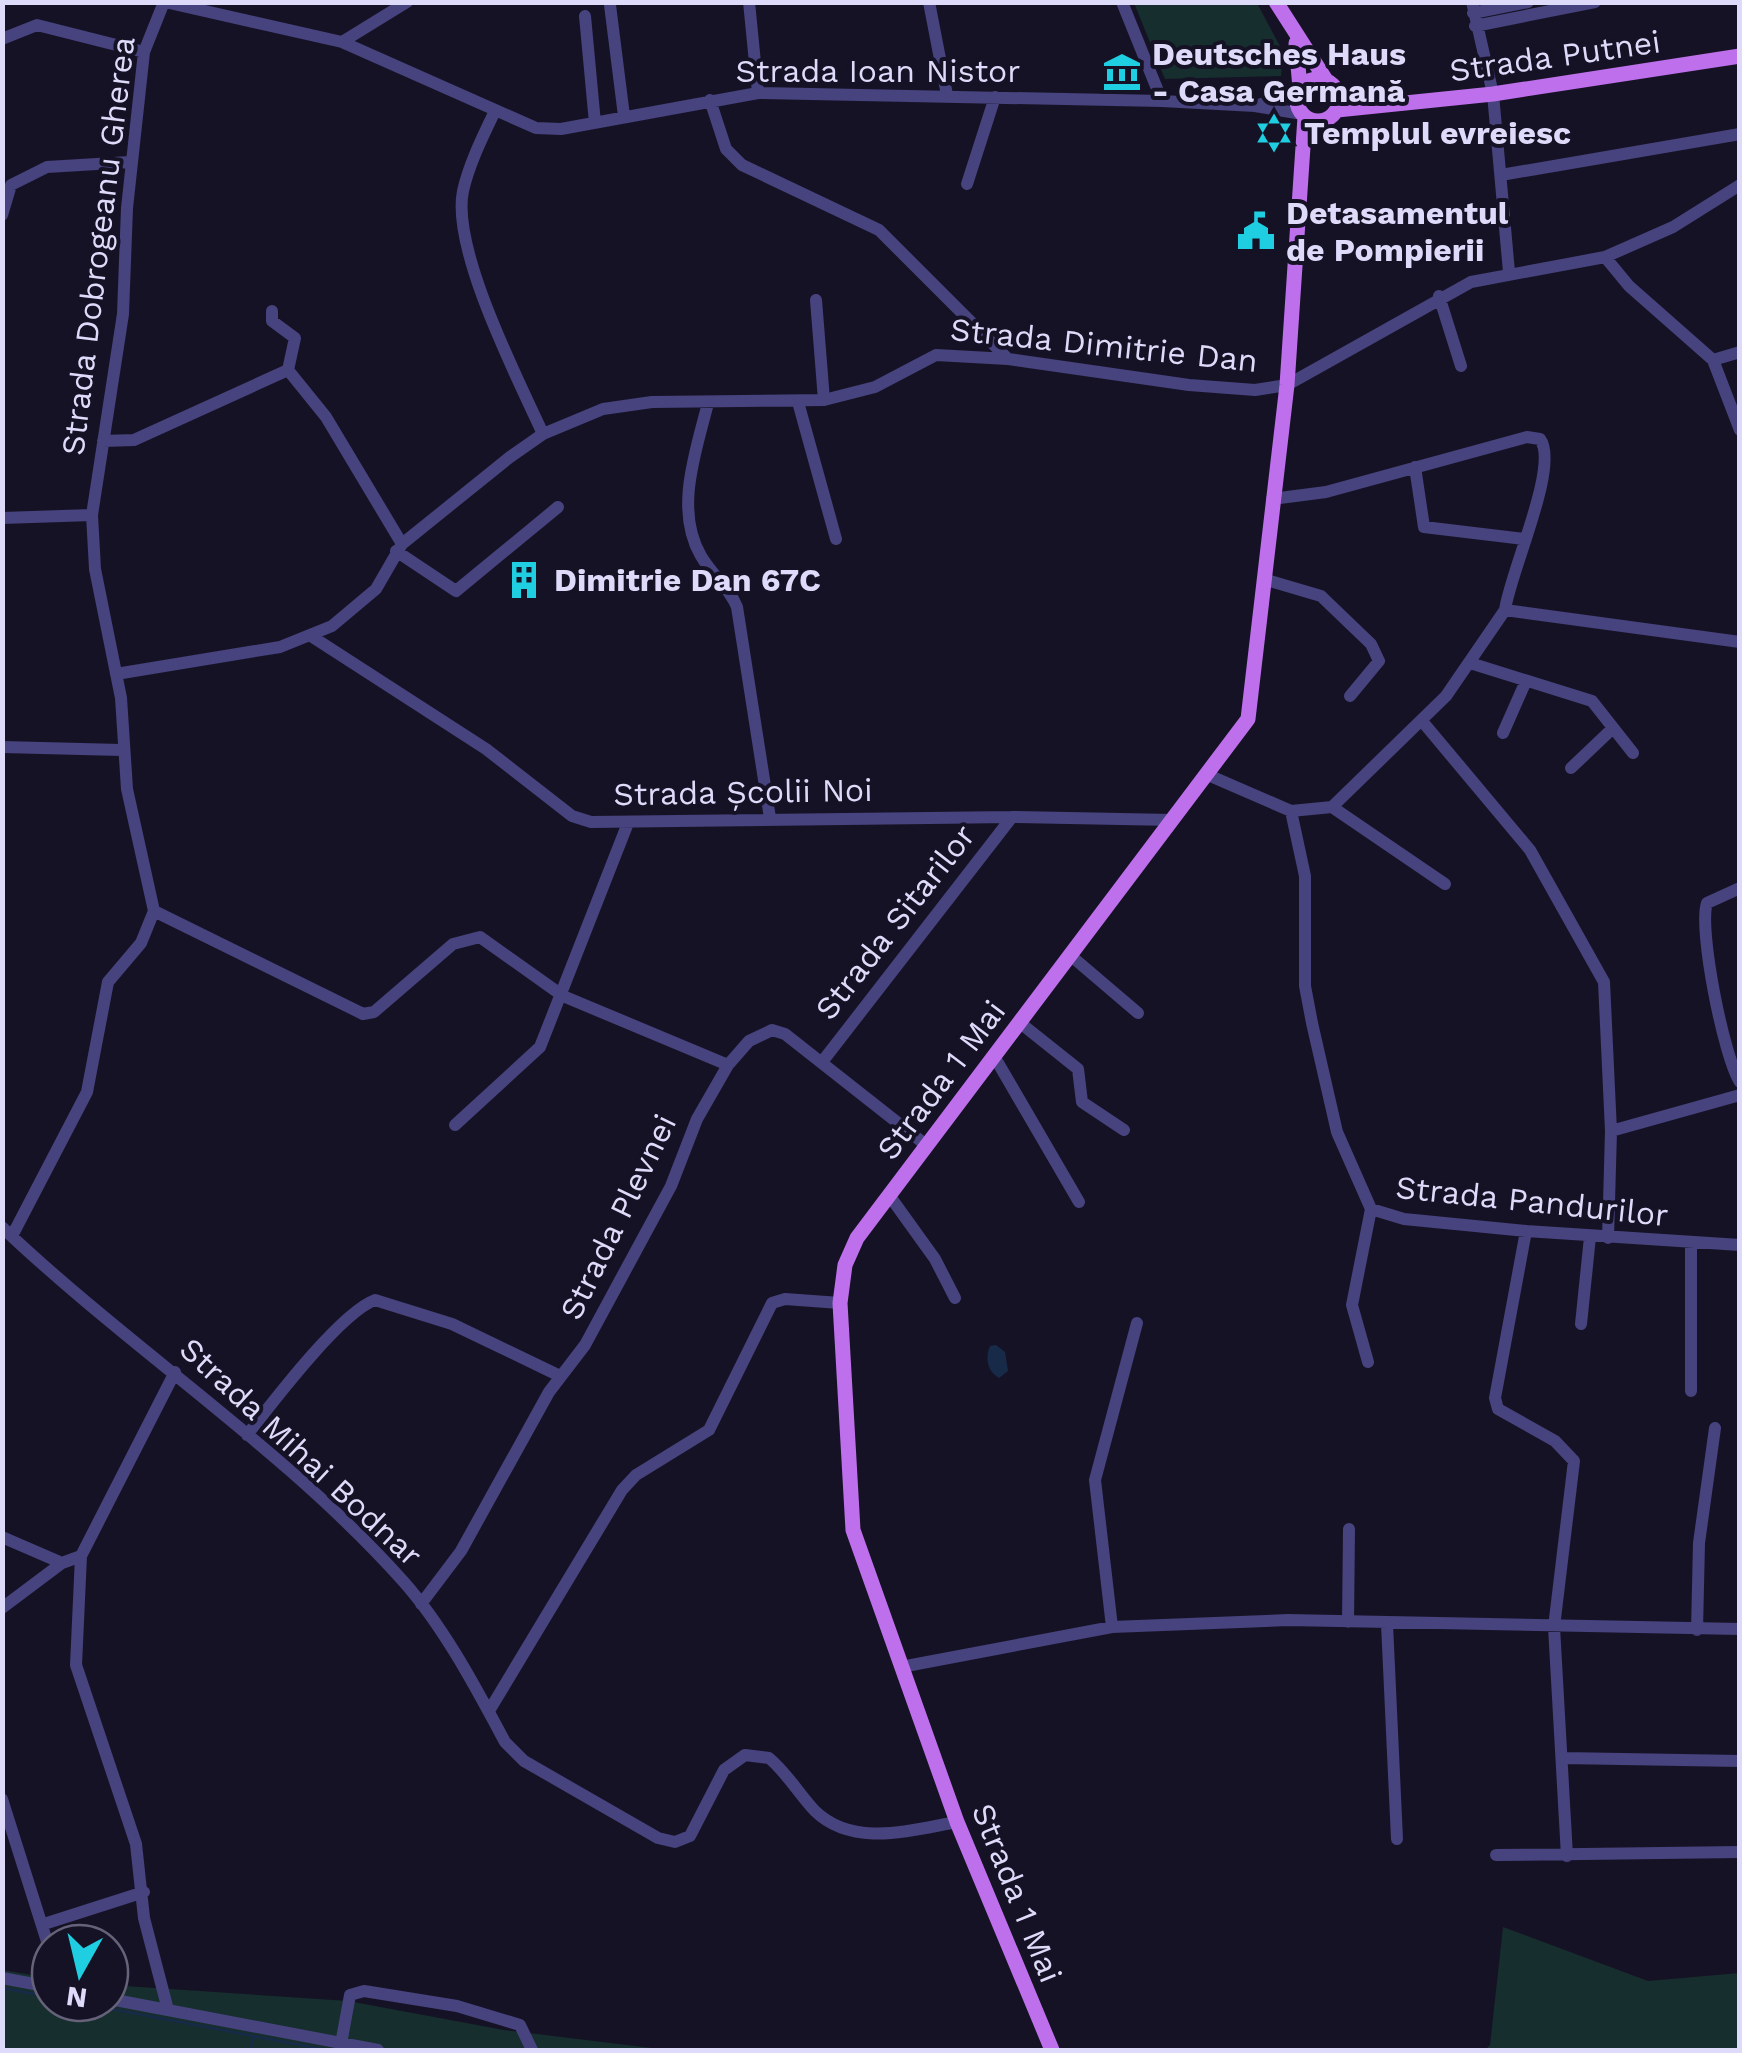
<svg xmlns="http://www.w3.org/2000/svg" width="1742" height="2053" font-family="'Work Sans',sans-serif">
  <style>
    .green { fill: #162e2d }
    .water { fill: #172b49 }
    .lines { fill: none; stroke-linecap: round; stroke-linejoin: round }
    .stream { stroke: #172b49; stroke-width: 2.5 }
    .minor { stroke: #46437e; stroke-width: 12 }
    .major { stroke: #be70ec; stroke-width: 15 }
    .labels { text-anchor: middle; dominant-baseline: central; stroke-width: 8; stroke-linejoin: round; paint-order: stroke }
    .poi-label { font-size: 32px; font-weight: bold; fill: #dedbfa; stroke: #161225; text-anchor: start }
    .street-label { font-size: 32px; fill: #dedbfa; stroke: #161225 }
  </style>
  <rect width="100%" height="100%" fill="#161225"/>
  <path class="green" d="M1134,3H1257L1283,52L1281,76L1165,79Z
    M1503,1927L1648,1981L1739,1973V2050H1485L1490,2045Z
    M2,1970L50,1978V2003H110V1985L348,2001L504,2030L668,2050H3Z"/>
  <path class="water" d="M996,1345L1005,1352L1008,1371L999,1378C987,1371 985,1358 990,1346Z"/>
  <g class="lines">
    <path class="stream" d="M2,1988L50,1997
      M80,2003L327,2050
      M250,2050L254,2037"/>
    <path class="minor" d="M165,2L342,42L536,128L561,129L758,93L1162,101L1255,106L1302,114
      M749,2L758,93
      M929,2L947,95
      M1122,2L1162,101
      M1472,2L1493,94L1509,272
      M610,5L624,116
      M1473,13L1528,2
      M585,16L595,123
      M1475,26L1595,2
      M2,39L37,25L144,52
      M342,42L407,2
      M710,100L726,149L742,165L879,230L1008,359
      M1261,104L1297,95
      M495,111C483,136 469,164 463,191C451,249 518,379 543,434
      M1501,175L1740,134
      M967,184L995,97
      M2,215L11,185L47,167L130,162
      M1605,257L1629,286L1713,360L1740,430
      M1439,296L1461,366
      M816,300L824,400
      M272,311V321L295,338L288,370
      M1713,360L1740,352
      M798,402L836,539
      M708,403C696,451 674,510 701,556C712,575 729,587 737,607L770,818
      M103,441L134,440L288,370L326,417L402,544
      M1415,467L1424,527L1524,539
      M1272,499L1326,492L1527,437L1540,439C1560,465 1510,572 1505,610
      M2,518L92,515
      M396,551L456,591L558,507
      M1263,579L1321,596L1371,644L1379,661L1350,696
      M311,636L486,749L572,816L591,822L1012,817L1173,820
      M1470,663L1592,701L1633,753
      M116,674L280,647L332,626L376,589L402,544L510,457L543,434L603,409L652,402L824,400L875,387L936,355L1008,359L1189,385L1255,390L1287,385L1471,282L1605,257L1673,227L1740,185
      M1422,721L1530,850L1604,982L1611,1131L1608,1238
      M1503,733L1526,681
      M2,747L121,750
      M1571,768L1612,729
      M1208,775L1291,811L1332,807L1446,696L1505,610L1740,642
      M1332,807L1445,884
      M1291,811L1305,876V986L1312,1023L1337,1132L1371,1209L1404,1219L1526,1231L1740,1245
      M1740,888L1707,903C1698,928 1724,1058 1740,1082
      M154,911L363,1014L374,1012L453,944L480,937L563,996L728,1065
      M1070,955L1138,1013
      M1019,1022L1078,1069L1082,1102L1124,1130
      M994,1056L1079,1202
      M822,1062L1012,817
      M455,1125L540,1047L628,823
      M1611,1131L1740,1095
      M889,1195L935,1259L955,1298
      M2,1227C131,1350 284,1448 403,1581C444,1627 476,1688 505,1742L524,1761L658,1838L675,1842L690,1836L724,1770L745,1755L769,1758C787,1773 799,1794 815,1811C853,1848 911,1830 957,1822
      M1526,1231L1495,1398L1498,1409L1555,1441L1574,1461L1554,1627L1567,1856
      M12,1236L87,1092L108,982L141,943L154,911L127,789L121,698L95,569L92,515L123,314L127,208L144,52L164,2
      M1581,1324L1590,1237
      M1368,1362L1352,1305L1371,1209
      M1691,1391V1245
      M247,1435C272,1403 340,1313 375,1300L452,1324L560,1376
      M2,1537L62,1563
      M421,1604L461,1551L549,1392L585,1345L671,1186L697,1119L728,1065L749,1041L772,1030L785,1034L926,1145
      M2,1608L62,1563L81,1556
      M1348,1622L1349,1529
      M1387,1624L1397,1839
      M1112,1627L1095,1480L1137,1323
      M1697,1630L1699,1543L1715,1428
      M901,1667L1112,1627L1288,1620L1740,1629
      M489,1711L622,1490L636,1475L709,1430L772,1303L785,1299L840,1303
      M1563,1758L1740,1761
      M2,1799L50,1951
      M1496,1855L1740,1852
      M44,1924L144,1892
      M2,1978L50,1987
      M110,1999L378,2050
      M168,2010L144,1918L136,1844L76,1665L81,1556L175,1372
      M341,2044L350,1995L364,1991L457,2006L520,2025L532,2050"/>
    <path class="major" d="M1276,2L1326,80
      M1296,43L1300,88
      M1297 100a21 21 0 1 1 42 0a21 21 0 1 1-42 0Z
      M1337,110L1493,94L1740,56
      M1052,2050L957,1822L853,1530L840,1303L845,1265L857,1238L1248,719L1287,385L1305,117"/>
  </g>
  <defs>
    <g id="museum-bare" transform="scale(3)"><path d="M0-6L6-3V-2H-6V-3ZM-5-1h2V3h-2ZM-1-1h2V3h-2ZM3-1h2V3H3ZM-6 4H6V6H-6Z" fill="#20cee1" stroke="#161225" stroke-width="2.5" paint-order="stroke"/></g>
    <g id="synagogue-bare" transform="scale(3)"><path d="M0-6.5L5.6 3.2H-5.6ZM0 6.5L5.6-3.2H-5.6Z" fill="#20cee1" stroke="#161225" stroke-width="2.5" paint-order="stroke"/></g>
    <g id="civic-bare" transform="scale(3)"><path d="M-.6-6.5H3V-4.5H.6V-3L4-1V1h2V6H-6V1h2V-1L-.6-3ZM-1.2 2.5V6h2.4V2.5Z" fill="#20cee1" stroke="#161225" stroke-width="2.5" paint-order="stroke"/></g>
    <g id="building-bare" transform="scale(3)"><path d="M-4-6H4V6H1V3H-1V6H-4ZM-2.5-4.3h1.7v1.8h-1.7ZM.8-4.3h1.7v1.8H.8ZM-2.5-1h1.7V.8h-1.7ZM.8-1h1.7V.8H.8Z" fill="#20cee1" stroke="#161225" stroke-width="2.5" paint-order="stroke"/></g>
  </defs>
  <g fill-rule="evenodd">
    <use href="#museum-bare" x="1122" y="72"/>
    <use href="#synagogue-bare" x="1274" y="133"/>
    <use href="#civic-bare" x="1256" y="231"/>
    <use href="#building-bare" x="524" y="580"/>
  </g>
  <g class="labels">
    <g class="poi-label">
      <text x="1152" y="54">Deutsches Haus<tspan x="1152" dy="37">- Casa Germană</tspan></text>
      <text x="1304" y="133">Templul evreiesc</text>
      <text x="1286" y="213">Detasamentul<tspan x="1286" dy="37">de Pompierii</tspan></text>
      <text x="554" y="580">Dimitrie Dan 67C</text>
    </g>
    <g class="street-label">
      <text transform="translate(1555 56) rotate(-8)">Strada Putnei</text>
      <text x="878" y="71">Strada Ioan Nistor</text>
      <text transform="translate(98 246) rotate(-83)">Strada Dobrogeanu Gherea</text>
      <text transform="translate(1104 345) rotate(6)">Strada Dimitrie Dan</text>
      <text transform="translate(743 792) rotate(-1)">Strada Școlii Noi</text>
      <text transform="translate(895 922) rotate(-52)">Strada Sitarilor</text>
      <text transform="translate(941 1080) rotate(-53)">Strada 1 Mai</text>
      <text transform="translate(1532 1201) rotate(6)">Strada Pandurilor</text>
      <text transform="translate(618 1217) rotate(-64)">Strada Plevnei</text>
      <text transform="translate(301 1452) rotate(43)">Strada Mihai Bodnar</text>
      <text transform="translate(1017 1893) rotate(68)">Strada 1 Mai</text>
    </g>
  </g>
  <rect width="1742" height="2053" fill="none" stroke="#dedbfa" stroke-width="10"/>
  <g transform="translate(80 1973) rotate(188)"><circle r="48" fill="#161225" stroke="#66627a" stroke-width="2.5"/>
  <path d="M0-8L18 38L0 25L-18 38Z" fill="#20cee1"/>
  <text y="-15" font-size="28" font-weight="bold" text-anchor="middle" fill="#dedbfa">N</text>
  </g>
</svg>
